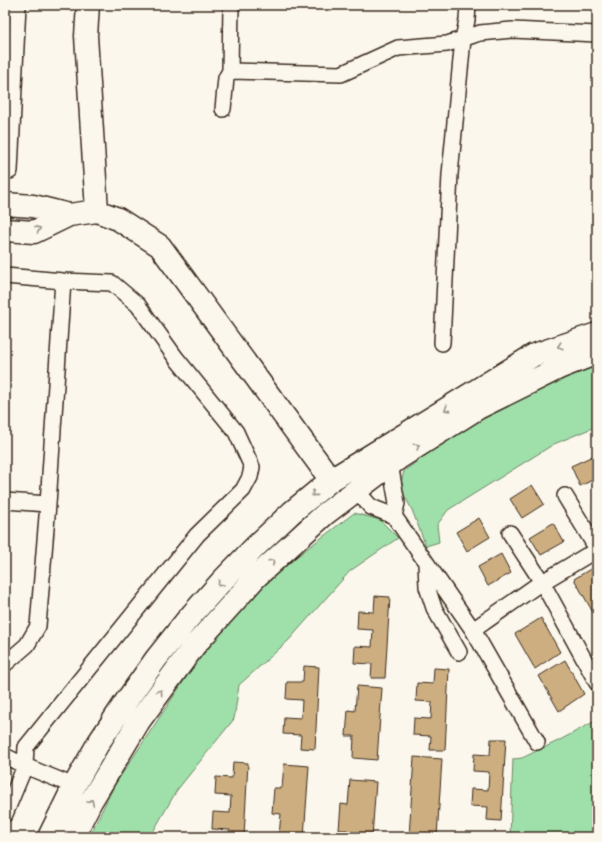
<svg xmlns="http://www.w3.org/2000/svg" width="602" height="842" font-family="Mali,sans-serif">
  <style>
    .green { fill: #9fe0aa; stroke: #6d8564 }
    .building { fill: #ccae81; stroke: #3b2a1e }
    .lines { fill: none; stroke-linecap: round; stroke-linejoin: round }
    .street-casing { stroke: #3b2a1e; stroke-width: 18 }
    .secondary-casing { stroke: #3b2a1e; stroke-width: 25 }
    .street { stroke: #fbf7ec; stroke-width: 15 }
    .secondary { stroke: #fbf7ec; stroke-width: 22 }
    .oneway { stroke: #9b9085 }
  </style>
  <rect width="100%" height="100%" fill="#fbf7ec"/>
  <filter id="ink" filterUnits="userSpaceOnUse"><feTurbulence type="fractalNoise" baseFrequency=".025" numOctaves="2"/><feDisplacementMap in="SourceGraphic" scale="8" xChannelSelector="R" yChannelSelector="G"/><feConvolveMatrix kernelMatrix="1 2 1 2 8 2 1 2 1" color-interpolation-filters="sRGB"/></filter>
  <g filter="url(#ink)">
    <path class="green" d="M597,362V426L554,444L448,510L437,525L439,542L426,546L412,510L400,487L404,471L469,423L532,394Z
      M354,513L380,520L398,538L350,571L289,640L239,685L234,719L177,790L150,837H89L114,786L195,664L266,580Z
      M597,720V837H510L513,759L522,758L558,741Z"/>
    <path class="building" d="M595,455L597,459V478L580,486L571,466Z
      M532,485L544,504L522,518L510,499Z
      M479,518L490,537L467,551L456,532Z
      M553,523L564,542L541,555L530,537Z
      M501,554L511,573L488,586L478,567Z
      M597,565V612L594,614L574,579Z
      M375,596L390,597L385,678H371L372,664L354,663L355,646L372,647L373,630L357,629L358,611L374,612Z
      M541,618L560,652L535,669L515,634Z
      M565,660L584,694L559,711L539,676Z
      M304,666L319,667L315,749L300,748L301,735L283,734L284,717L301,718L302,700L286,699L287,682H303Z
      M434,668L449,669L445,750H430L431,736L413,735L414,718L431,719L432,702L416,701L417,683L433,684Z
      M357,686L382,688L377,760L353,758L354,736H346L348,710L355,711Z
      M491,739H506L501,821L487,820L488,807L470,806L471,789L488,790L489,772L473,771L474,754L490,755Z
      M414,757L442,759L437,837H409Z
      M233,762L248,763L244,837H229L230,830L212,829L213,812L230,813L231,796L215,795L216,777L232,778Z
      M284,764L309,766L304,837L279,836L281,814L272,813L274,788H282Z
      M350,780L376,782L372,837H347V830H339L341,804L348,805Z"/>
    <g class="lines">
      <g class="street-casing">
        <path id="street" d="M230,71L341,74L398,48L447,44L480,33L512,30L597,34
          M223,109L226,78L230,71L231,5
          M5,171H10L18,5
          M5,276L63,281L112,283L138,305L176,358L236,432L252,467L250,477L243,490L197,535L26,747L25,766L5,814
          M442,343L450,174L463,39L467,20L468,5
          M356,490L371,507L394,516L397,503L390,464
          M565,496L597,549
          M5,501L48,504
          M394,516L473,630L537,742
          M510,533L542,582L597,683
          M426,563L427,587L434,608L459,652
          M473,630L536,586L586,556L597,552
          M5,664L27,645L38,626L48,504L63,281
          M5,756L25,766L74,786"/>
      </g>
      <g class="secondary-casing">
        <path id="secondary" d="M88,5L86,36L97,211
          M5,204L33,206L69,215
          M5,230L34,232L69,215L97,211L118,219L160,246L331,480
          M49,837L74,786L99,742L127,700L156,659L187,620L221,582L256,546L292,512L331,480L534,355L597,334
          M73,837L91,801L139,721L194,646L256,577L325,514L399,458L478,408L561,367L597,353"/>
      </g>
      <use href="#street" class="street"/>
      <use href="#secondary" class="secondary"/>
    </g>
    <defs><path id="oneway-chevron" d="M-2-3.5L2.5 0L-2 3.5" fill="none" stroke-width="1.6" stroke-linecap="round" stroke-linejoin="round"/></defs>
    <g class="oneway">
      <use href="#oneway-chevron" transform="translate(38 229) rotate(-22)"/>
      <use href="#oneway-chevron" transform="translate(560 346) rotate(162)"/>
      <use href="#oneway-chevron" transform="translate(447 409) rotate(148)"/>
      <use href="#oneway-chevron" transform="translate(417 446) rotate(-32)"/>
      <use href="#oneway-chevron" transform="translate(314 494) rotate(140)"/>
      <use href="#oneway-chevron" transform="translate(272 562) rotate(-43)"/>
      <use href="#oneway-chevron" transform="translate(220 584) rotate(133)"/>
      <use href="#oneway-chevron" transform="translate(160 692) rotate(-54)"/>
      <use href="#oneway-chevron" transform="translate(91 802) rotate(-62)"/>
    </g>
  </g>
  <rect width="602" height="842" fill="none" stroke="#fbf7ec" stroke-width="20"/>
  <rect x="10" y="10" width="582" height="822" fill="none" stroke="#3b2a1e" stroke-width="1.5" filter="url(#ink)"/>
</svg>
